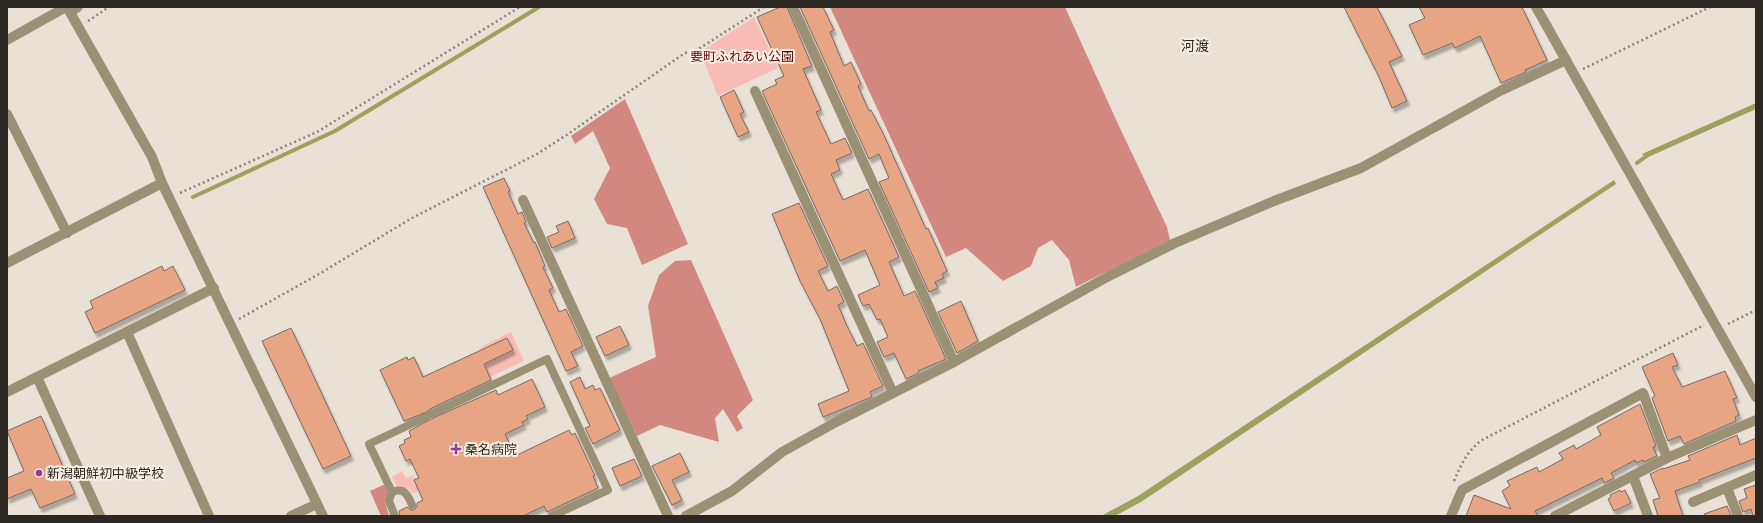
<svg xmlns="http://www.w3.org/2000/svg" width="1763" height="523" font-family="'Work Sans','Noto Sans JP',sans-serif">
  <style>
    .green { fill: #f9bcb4 }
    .forest { fill: #d2887f }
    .water { fill: #9ca15b }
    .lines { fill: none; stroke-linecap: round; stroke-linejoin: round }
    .stream { stroke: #9ca15b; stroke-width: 4 }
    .building { fill: #e7a583; stroke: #766a65; filter: url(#shadow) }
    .path { stroke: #8a837c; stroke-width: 2.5; stroke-dasharray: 2 3; stroke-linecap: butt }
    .service { stroke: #9a9074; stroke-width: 8 }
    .minor { stroke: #9a9074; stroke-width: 10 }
    .tertiary { stroke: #9a9074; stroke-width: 10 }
    .poi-dot { fill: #96369f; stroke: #f7eee3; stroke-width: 1.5 }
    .labels { text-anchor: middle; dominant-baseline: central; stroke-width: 4; stroke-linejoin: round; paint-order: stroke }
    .park-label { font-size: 13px; fill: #620708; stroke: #f7eee3 }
    .poi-label { font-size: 13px; fill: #2b2723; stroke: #f7eee3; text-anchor: start }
    .neighbourhood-label { font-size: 14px; fill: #2b2723; stroke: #f7eee3 }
  </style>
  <defs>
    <filter id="shadow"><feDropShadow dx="2.5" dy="4.5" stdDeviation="1" flood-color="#0004"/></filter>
  </defs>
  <rect width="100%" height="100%" fill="#eae1d6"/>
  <path class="green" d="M754,17L778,68L718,96L700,52Z
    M511,332L524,361L490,377L478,351L483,346Z
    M402,471L406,478L413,475L414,478L416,477L419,490L413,494L409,489L397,487L392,477Z"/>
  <path class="forest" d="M830,7H1065L1118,124L1167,227L1170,240L1076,287L1069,260L1052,240L1038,248L1031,266L1003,281L966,248L946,257Z
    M625,99L688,244L642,265L627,228L607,224L594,199L610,168L593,131L575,144L571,136Z
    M691,260L753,400L737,416L743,428L737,432L723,409L715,418L719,442L660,425L637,436L609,378L656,357L648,306L659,275L675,261Z
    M383,485L386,486L388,492L385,502L389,516H381L370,491Z"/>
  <path class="water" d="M1756,103V109L1646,158L1642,154Z
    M1614,180L1616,184L1141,502L1115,516H1101L1138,496Z"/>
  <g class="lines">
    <path class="stream" d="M1637,163L1648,155
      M193,197L335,131L539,7"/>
  </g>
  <path class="building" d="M780,7H787L812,66L803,69L821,110L816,112L831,144L845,138L852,153L836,160L840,170L831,174L843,200L868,189L899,257L889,262L904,296L915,291L946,359L918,371L919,373L906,379L894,353L884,357L877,342L888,337L880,319L877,320L869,304L863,306L858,295L880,285L865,250L840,261L762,91L777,84L775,80L784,76L757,17Z
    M800,7H823L834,30L830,32L844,66L851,62L861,84L858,86L869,111L871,110L883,133L926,229L928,228L947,271L942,274L944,278L935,282L938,288L929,292L879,182L889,178L879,154L869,159Z
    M1344,7H1377L1402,56L1389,62L1407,101L1392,108L1379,77Z
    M1419,7H1522L1547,60L1525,70L1526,72L1501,83L1480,36L1455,48L1452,43L1423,55L1409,25L1425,18Z
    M734,90L744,112L740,114L749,132L738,137L720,97Z
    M504,178L510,191L508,192L518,214L522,212L526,222L524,223L534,243L535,242L545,266L543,267L553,288L549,290L559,312L566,309L583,346L571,352L578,366L566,371L483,187Z
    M799,203L828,266L818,271L828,291L837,286L844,302L838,305L847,326L857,346L863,343L883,386L870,392L872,397L823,417L818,404L849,391L820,319L800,281L772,214Z
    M568,221L575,238L552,248L547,237L559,232L556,226Z
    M162,266L164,271L173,266L185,290L95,333L85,312L93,308L90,301Z
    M961,301L978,341L957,353L938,312Z
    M620,326L629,345L605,356L596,337Z
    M291,328L351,456L323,469L262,341Z
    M507,338L513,350L484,364L491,380L430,409L427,412L404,421L380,370L407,357L408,360L414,357L423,377Z
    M1673,353L1678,365L1672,367L1682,387L1725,371L1737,398L1733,399L1739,415L1735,417L1736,421L1684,444L1680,436L1668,441L1652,398L1655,396L1642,367Z
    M580,377L585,389L593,385L595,390L600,388L620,430L593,444L585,428L590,426L570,382Z
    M532,379L545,407L526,416L528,419L522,422L524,425L505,434L515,456L569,430L572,435L575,433L595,476H593L598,488L547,512L544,506L523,516H400L399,511L407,507L411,510H414L417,506V503L423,500L414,480L419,478L410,459L406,461L399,446L405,443L404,440L411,437L409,431L431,419L496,390L498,395Z
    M1640,404L1656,446L1653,447L1657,456L1644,462L1643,460L1636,463L1635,460L1611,473L1614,478L1604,483L1602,478L1535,511L1538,516H1466L1474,495L1511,509L1502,491L1510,486L1507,481L1537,467L1539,472L1563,459L1559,453L1574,445L1576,449L1601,435L1597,427Z
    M41,416L75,494L40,508L31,489L7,499V478L24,471L7,431Z
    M1737,435L1740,445L1756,438V458L1699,480L1700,482L1675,491L1683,516H1658L1653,500L1660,498L1650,474L1663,468V469L1690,460L1688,456Z
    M680,453L689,472L672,480L682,500L672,505L652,466Z
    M634,459L642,476L620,486L612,468Z
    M1756,485V516H1753L1751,509L1743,512L1739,501L1747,498L1744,489Z
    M1620,490L1621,492L1625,490L1631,503L1614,511L1608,499L1611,497L1610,495Z
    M1727,506L1731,516H1705L1704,514Z"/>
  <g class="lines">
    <path class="path" d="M88,21L109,7
      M1583,69L1710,7
      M180,193L317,132L520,7
      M239,319L319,274L412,218L537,154L568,134L685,53L697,50L764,7
      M1728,324L1756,310
      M1454,481C1461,465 1467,451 1482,440L1704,325"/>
    <path class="service" d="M432,414L547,359L608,490L552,516
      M392,492C404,487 408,495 412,505
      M395,516L389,501L392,492L369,444L426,417"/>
    <path class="minor" d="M793,7L954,362
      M70,12L78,7
      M7,40L66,7
      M755,91L893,393
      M523,200L668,516
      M127,332L209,516
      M37,377L100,516
      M7,392L214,288
      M1633,476L1648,516
      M1727,488L1738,516
      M1693,502L1756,475
      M291,516L317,504
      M686,516L732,491L782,452L838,421L954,362L1109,276L1175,243L1274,201L1361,168L1500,91L1566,60
      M1451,516L1462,490L1643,393L1667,458
      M1555,516L1667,458L1756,420"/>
    <path class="tertiary" d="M67,7L152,157L162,183L323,516
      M1536,7L1756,397
      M7,114L67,233
      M7,263L162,183"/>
  </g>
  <g class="poi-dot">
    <path d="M454 443h4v4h4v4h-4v4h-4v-4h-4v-4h4z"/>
    <circle cx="39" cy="473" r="4"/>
  </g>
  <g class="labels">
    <g class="park-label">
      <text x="742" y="56">要町ふれあい公園</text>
    </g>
    <g class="poi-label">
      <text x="465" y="449">桑名病院</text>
      <text x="47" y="473">新潟朝鮮初中級学校</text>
    </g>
    <g class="neighbourhood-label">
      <text x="1195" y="46">河渡</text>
    </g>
  </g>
  <rect width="1763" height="523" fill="none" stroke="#2b2723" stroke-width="16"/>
</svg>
